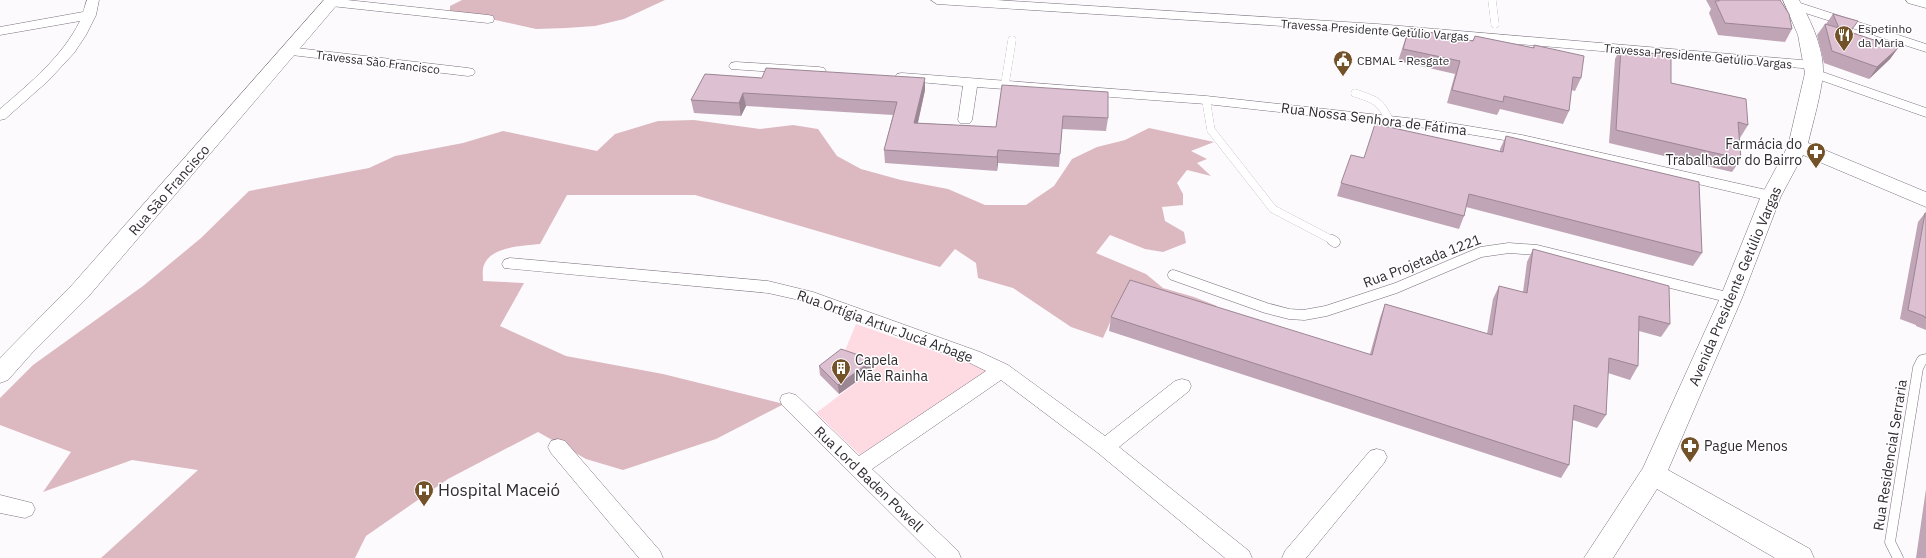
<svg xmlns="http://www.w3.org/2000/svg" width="1926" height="558" font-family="'IBM Plex Sans',sans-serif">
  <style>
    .green { fill: #fedbe3 }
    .forest { fill: #dcb9c1 }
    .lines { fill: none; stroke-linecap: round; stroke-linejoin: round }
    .service-far1-casing { stroke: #7b707e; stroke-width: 8 }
    .service-casing { stroke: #7b707e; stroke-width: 11 }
    .minor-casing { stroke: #7b707e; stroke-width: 1 }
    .tertiary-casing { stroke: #7b707e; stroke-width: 1 }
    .service-far1 { stroke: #fff; stroke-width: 8 }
    .service { stroke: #fff; stroke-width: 10 }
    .minor { fill: #fff; fill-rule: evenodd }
    .tertiary { fill: #fff; fill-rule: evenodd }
    .wall { fill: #bfa5b5 }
    .shaded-wall { fill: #9b8694 }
    .building { fill: #dec0d3; stroke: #9b8694 }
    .labels { text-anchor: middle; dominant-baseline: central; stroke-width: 3; stroke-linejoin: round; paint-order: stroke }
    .far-poi-label { font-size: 12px; fill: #302c32; stroke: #fff; text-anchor: start }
    .far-street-label { font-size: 12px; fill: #302c32; stroke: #fff }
    .street-label { font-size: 14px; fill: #302c32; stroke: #fff }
    .poi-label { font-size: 14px; fill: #302c32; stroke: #fff; text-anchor: start }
    .near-poi-label { font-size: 17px; fill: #302c32; stroke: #fff; text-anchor: start }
  </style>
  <rect width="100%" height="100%" fill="#fdfafe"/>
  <path class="green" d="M856,324L988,370L860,455L816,413L874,369L842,358Z"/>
  <path class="forest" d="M462,0H665L624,19L595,26L566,28L536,29L477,16L450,13V6Z
    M694,120L760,129L793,125L818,129L837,156L861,169L901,180L948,189L985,205H1026L1054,186L1072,159L1097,147L1125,140L1149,128L1214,142L1191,151L1207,159L1197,163L1211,176L1187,170L1177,183L1183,194V205L1162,207L1165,221L1184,232L1186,243L1163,252L1145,249L1110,235L1096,253L1146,274L1163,288L1194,297L1217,306L1206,312L1133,290L1122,296L1103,338L1071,327L1013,288L978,278L976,263L955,249L940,267L695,195H567L540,244C523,246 491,246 484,265C482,269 483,277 483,281L524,283L500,326L566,356L663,374L784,404L716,439L623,470L586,459L538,432L448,479L366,536L355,558H101L198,470L132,460L43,492L71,452L0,425V398L33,365L143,286L201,238L249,191L369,168L395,156L463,143L503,131L597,151L615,134L658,121Z"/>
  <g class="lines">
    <g class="service-far1-casing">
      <path id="service-far1" d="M1492,0L1495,24
        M1005,84L1012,40
        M1355,93C1374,99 1381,101 1389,120
        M1206,100L1211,130L1273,209L1334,241"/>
    </g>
    <g class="service-casing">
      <path id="service" d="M1332,240L1335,242
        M1173,275L1266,308L1289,314L1304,315L1326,311L1396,288L1481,252L1509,248L1537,250L1731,298
        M1898,558L1890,542L1918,368L1922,360L1926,359"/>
    </g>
    <g class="minor-casing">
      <path id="minor" d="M87,0H99L96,15L86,35L74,53L48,81L5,119L0,120V109C31,82 62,57 80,21L0,35V27L83,12Z
        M326,0H347L488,15L493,16L494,19L493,22L488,23L331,6L327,5L325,2Z
        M931,0H996L1377,24L1813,61L1818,62L1820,65L1818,68L1813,69L1377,32L937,4Z
        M1906,0H1926V8L1908,3Z
        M1794,1L1926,44V52L1790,8L1788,5L1790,2Z
        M288,47L468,68L473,69L475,72L473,75L468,76L283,54L281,51L283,48Z
        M736,62L819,67L824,68L826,71L824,74L819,75L731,69L729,66L731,63Z
        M1814,69L1926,108V117L1809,76L1807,73L1809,70Z
        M902,73L1206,96L1444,122L1522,135L1771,191L1777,192L1779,196L1777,200L1771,201L1522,143L1444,130L1206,104L977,87L972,120L970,123H960L958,120L963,86L897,80L895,77L897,74Z
        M510,258L768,281L813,292L980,352L1008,365L1105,436L1175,381L1182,379L1189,381L1191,386L1189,391L1119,447L1249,551L1252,558H1225L1098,453L1001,380L872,469L958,551L961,558H936L782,405L780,400L782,395L789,393L796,395L859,456L986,371L968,362L804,301L768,293L504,268L502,264L504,260Z
        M558,439L565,441L660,551L663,558H639L551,453L548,447L551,441Z
        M1377,449L1384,451L1387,457L1384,463L1306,558H1282L1285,551L1370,451Z
        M0,495L32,503L35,509L32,515L25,518L0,513Z"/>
    </g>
    <g class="tertiary-casing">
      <path id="tertiary" d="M324,0H341L88,297L32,353L8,380L0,383V358L72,285Z
        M1783,0H1799C1811,21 1824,49 1823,73C1821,95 1813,122 1808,143L1926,192V207L1803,155L1781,196L1742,298L1668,470L1810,549L1814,558H1775L1657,489L1613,558H1584L1643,468L1720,298L1761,196L1788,146L1805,73L1798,35Z"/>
    </g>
    <use href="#service-far1" class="service-far1"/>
    <use href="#service" class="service"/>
    <use href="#minor" class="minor"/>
    <use href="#tertiary" class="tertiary"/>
  </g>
  <path class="wall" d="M1706,0H1780L1792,29L1785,42L1718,35L1709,13L1711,9Z
    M1833,14L1851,32L1898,48L1890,59L1869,79L1824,63L1817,35L1825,24H1826Z
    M1409,28L1473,41L1475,36L1533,48L1534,45L1581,78L1575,91L1571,90L1569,111L1563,124L1500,109L1497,115L1447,103L1455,74L1398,61Z
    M1621,47L1671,83L1748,125L1740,138L1739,137L1741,159L1732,172L1609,143L1615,59Z
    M705,74L925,90L918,123L996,127L1002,85L1108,118L1106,131L1062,129L1059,167L998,163L997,171L885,163L884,150L893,115L746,106L741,116L694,113L691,100Z
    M1506,136L1702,253L1693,266L1466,207L1464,216L1459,229L1337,196L1341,183L1364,158L1500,152V149Z
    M1925,213H1926V330L1916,326V325L1900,319L1918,222Z
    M1533,249L1670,324L1661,337L1639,331L1638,366L1630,380L1608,373L1606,415L1597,428L1573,420L1569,465L1561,478L1109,331L1111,317L1370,354L1380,318L1385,304L1487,334L1493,299L1499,286L1523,292L1527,262Z
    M819,366L874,369L839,394L820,375Z
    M1926,489V558H1916Z"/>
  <path class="shaded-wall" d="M1898,48L1890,59L1869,79L1877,67Z
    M925,78V90L915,135L914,123Z
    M743,93L746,106L741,116L739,103Z
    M998,150V163L997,171V157Z
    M873,360L874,369L839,394L838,385Z"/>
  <path class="building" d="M1719,0H1780L1789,14L1792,29L1725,23L1715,1H1719Z
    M1833,14L1858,21L1850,32L1898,48L1877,67L1832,51L1825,24L1839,28Z
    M1409,28L1473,41L1475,36L1534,48V45L1584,56L1581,78L1573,77L1569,111L1504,96L1503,102L1452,90L1460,61L1403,49Z
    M1621,47L1671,57V83L1746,99L1748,125L1738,122L1741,159L1616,130Z
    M766,68L925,78L914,123L996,127L1002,85L1108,92V118L1063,116L1060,154L998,150L997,157L884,150L897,102L743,93L739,103L691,100L705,74L762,78Z
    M1375,124L1503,152L1506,136L1699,182L1702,253L1469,194L1464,216L1341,183L1351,155L1364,158Z
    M1925,213H1926V318L1924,317V316L1908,310Z
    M1533,249L1669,286L1670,324L1639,316L1638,366L1609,358L1606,415L1574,405L1569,465L1111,317L1130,280L1372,355L1385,304L1492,335L1499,286L1527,293Z
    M841,349L873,360L838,385L819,366Z"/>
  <defs>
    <g id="restaurant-pin" transform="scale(1)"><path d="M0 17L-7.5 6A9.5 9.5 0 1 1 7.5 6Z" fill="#735129" stroke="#fff"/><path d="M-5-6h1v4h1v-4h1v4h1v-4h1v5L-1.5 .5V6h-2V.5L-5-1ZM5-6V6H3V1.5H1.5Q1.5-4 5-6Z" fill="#fff"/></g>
    <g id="civic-pin" transform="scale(1)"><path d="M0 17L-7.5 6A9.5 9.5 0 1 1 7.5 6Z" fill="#735129" stroke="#fff"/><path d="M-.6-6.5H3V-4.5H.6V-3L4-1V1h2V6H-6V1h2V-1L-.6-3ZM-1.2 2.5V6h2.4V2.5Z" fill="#fff"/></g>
    <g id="pharmacy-pin" transform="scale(1)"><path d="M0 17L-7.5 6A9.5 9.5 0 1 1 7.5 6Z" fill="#735129" stroke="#fff"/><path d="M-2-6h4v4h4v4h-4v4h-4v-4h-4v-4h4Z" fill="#fff"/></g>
    <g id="building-pin" transform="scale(1)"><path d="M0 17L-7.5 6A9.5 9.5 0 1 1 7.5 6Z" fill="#735129" stroke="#fff"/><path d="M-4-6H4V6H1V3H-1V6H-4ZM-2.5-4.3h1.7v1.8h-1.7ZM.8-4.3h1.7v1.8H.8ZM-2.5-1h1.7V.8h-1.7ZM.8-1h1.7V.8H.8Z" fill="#fff"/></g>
    <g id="hospital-pin" transform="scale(1)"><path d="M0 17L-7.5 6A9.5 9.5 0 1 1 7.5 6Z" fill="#735129" stroke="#fff"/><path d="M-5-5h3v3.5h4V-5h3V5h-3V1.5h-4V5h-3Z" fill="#fff"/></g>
  </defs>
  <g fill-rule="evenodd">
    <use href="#restaurant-pin" x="1844" y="35"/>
    <use href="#civic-pin" x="1343" y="60"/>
    <use href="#pharmacy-pin" x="1816" y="152"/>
    <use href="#building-pin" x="841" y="368"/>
    <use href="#pharmacy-pin" x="1690" y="446"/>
    <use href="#hospital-pin" x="424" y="490"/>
  </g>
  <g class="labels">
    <g class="far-poi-label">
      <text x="1858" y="28">Espetinho<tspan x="1858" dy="14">da Maria</tspan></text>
      <text x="1357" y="60">CBMAL - Resgate</text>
    </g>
    <g class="far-street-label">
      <text transform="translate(1375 30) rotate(4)">Travessa Presidente Getúlio Vargas</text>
      <text transform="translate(1698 56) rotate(5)">Travessa Presidente Getúlio Vargas</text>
      <text transform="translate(378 62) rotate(7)">Travessa São Francisco</text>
    </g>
    <g class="street-label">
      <text transform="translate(1374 119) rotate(7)">Rua Nossa Senhora de Fátima</text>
      <text transform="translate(169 190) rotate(-49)">Rua São Francisco</text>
      <text transform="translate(1422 261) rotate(-21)">Rua Projetada 1221</text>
      <text transform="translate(1735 286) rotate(-67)">Avenida Presidente Getúlio Vargas</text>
      <text transform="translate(885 326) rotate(20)">Rua Ortígia Artur Jucá Arbage</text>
      <text transform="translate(1890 455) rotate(-81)">Rua Residencial Serraria</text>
      <text transform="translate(869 479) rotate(44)">Rua Lord Baden Powell</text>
    </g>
    <g class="poi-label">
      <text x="1802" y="144" text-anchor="end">Farmácia do<tspan x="1802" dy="16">Trabalhador do Bairro</tspan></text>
      <text x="855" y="360">Capela<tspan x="855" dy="16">Mãe Rainha</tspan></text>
      <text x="1704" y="446">Pague Menos</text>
    </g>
    <g class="near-poi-label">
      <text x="438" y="490">Hospital Maceió</text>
    </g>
  </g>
</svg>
